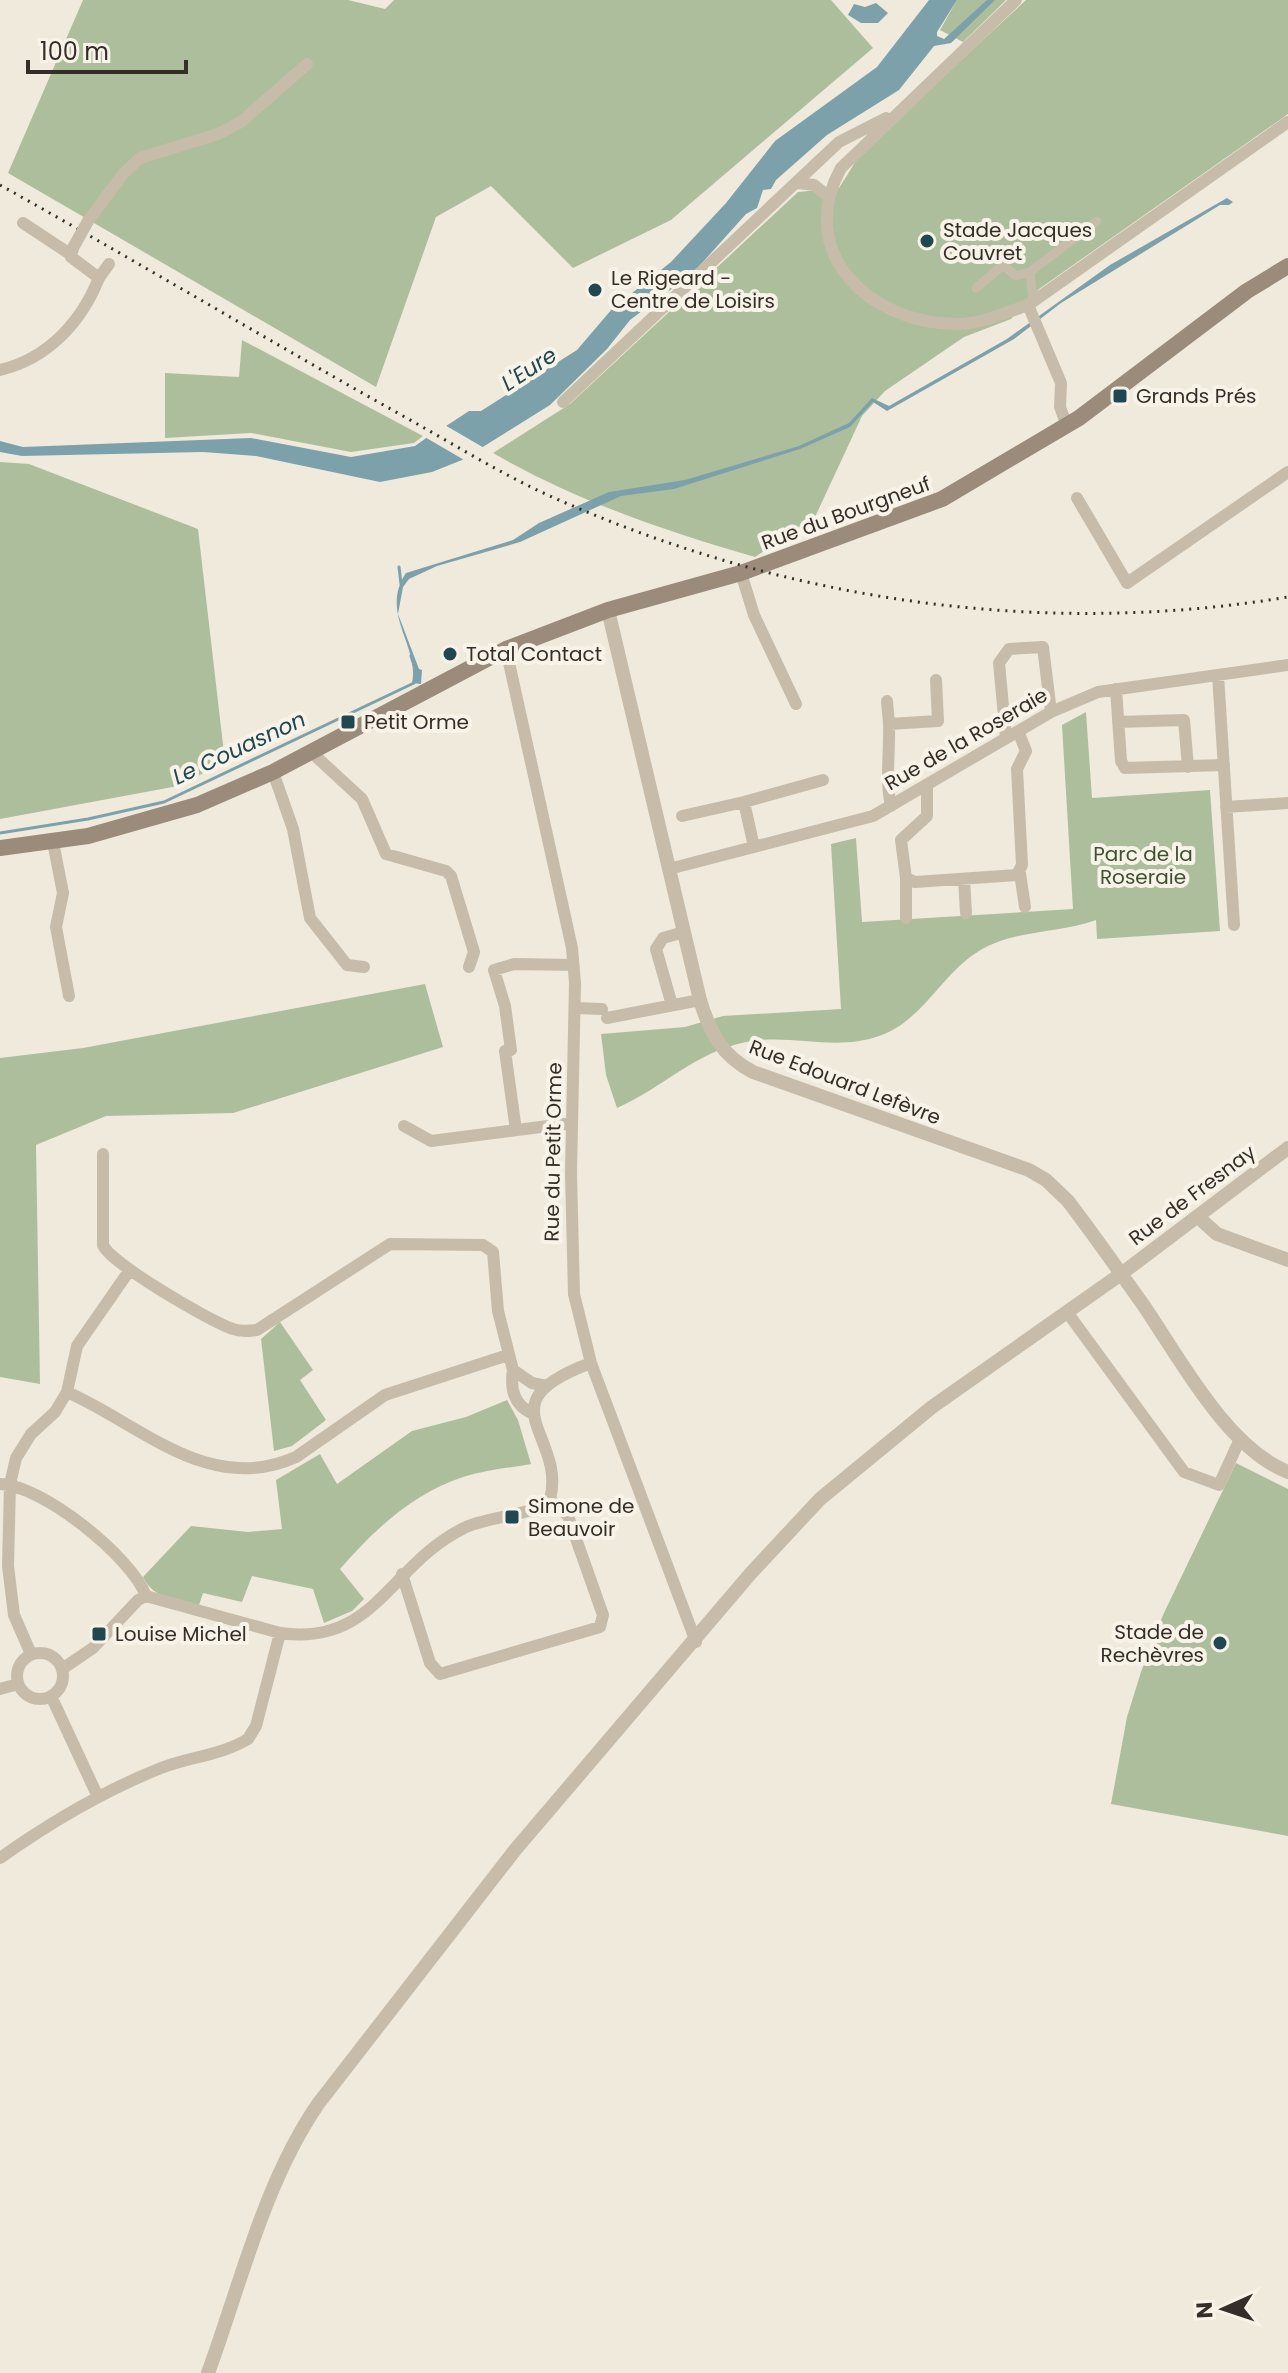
<svg xmlns="http://www.w3.org/2000/svg" width="1288" height="2373" font-family="Poppins,sans-serif">
  <style>
    .green { fill: #adbe9d }
    .water { fill: #7da1ab }
    .pier { fill: #f0eadc }
    .lines { fill: none; stroke-linecap: round; stroke-linejoin: round }
    .stream { stroke: #7da1ab; stroke-width: 3 }
    .pedestrian { stroke: #c7bca9; stroke-width: 9 }
    .minor { stroke: #c7bca9; stroke-width: 12 }
    .tertiary { stroke: #c7bca9; stroke-width: 14 }
    .secondary { stroke: #9a8b7b; stroke-width: 16 }
    .rail { stroke: #352e28; stroke-width: 3; stroke-dasharray: 2 6; stroke-linecap: butt }
    .minor-bridge { stroke: #c7bca9; stroke-width: 12 }
    .poi-dot { fill: #214753; stroke: #f8f3e8; stroke-width: 3 }
    .labels { text-anchor: middle; dominant-baseline: central; stroke-width: 8; stroke-linejoin: round; paint-order: stroke }
    .poi-label { font-size: 20px; fill: #352e28; stroke: #f8f3e8; text-anchor: start }
    .street-label { font-size: 20px; fill: #352e28; stroke: #f8f3e8 }
    .park-label { font-size: 20px; fill: #3e512e; stroke: #f8f3e8 }
    .water-label { font-size: 22px; font-style: italic; fill: #214753; stroke: #f8f3e8 }
  </style>
  <rect width="100%" height="100%" fill="#f0eadc"/>
  <path class="green" d="M83,0H348L385,9L394,0H831L873,48L671,220L573,268L491,186L436,217L376,387L8,173Z
    M957,0H1006L963,42L940,30Z
    M1026,0H1288V114L1039,289L1011,319L964,337L885,391L862,416L815,517L755,557C664,531 575,500 493,453L570,404L798,192L839,188L861,153Z
    M242,340L423,436L414,443L351,452L251,433L165,438V373L239,377Z
    M0,462L29,464L198,529L225,762L178,786L0,819Z
    M1086,712L1092,798L1210,790L1220,931L1097,939L1096,920C1057,934 1016,929 979,951C940,975 923,1021 879,1036C835,1052 790,1033 746,1042C695,1052 663,1088 617,1108L606,1075L601,1034L685,1027L723,1016L841,1009L831,844L856,838L862,922L1073,909L1062,725Z
    M425,984L443,1047L233,1113L106,1116L36,1145L40,1384L0,1377V1058L83,1048Z
    M280,1322L313,1370L300,1380L326,1420L292,1446L274,1451L261,1339Z
    M507,1400L518,1420L531,1464C509,1468 485,1470 463,1477C412,1494 374,1530 340,1569L364,1599L352,1611L324,1623L313,1589L252,1576L242,1602L203,1593L199,1605C177,1599 154,1600 143,1577L191,1526L248,1532L282,1529L276,1480L320,1454L337,1484L412,1431L466,1417Z
    M1236,1463L1288,1489V1836L1111,1804L1127,1717L1141,1672L1163,1615Z"/>
  <path class="water" d="M929,0H957L937,32V36L944,39L987,0H995L951,43L934,46L899,90L827,135L776,180L771,189L763,190L757,208L746,214L694,272L630,320L607,349L550,405L462,460L432,472L380,482L256,456L203,452L22,456L0,452V441L23,447L251,438L351,457L415,446L429,436L439,442L452,434L443,428L469,411H481L577,350L612,309L671,262L726,203L775,141L877,67Z
    M876,3L888,13L878,23H861L848,15L854,4L865,7Z
    M1227,198L1233,202L1229,205H1220L1061,303L1014,339L887,411L873,402L850,427L800,449L674,489L621,496L520,542L437,566L409,579L403,587L398,614L419,669L422,670L421,684L412,683C420,646 379,613 406,573L513,540L539,523L609,492L685,480L799,446L849,423L872,398L889,406L1007,339L1110,265Z"/>
  <path class="pier" d="M443,424L486,449L466,461L423,436L429,432L439,437L445,434L439,429Z"/>
  <g class="lines">
    <path class="stream" d="M399,567L401,584
      M411,656L416,671
      M0,833L88,819L164,802L414,683L415,679"/>
    <path class="pedestrian" d="M1030,272L1097,221
      M976,288L1003,265L1016,276L1030,272L1033,301"/>
    <path class="minor" d="M1016,0L841,168C794,254 871,324 957,324C982,324 1004,313 1028,305L1288,122
      M798,183L814,185L828,196
      M88,221L123,174L140,158L218,134L241,122L307,64
      M23,223L70,254
      M99,278L109,264
      M1028,305L1061,383L1060,407L1067,426
      M0,370C47,359 81,323 99,278L71,257L73,248
      M563,402L839,142L886,118
      M1077,498L1127,583L1288,472
      M741,573L754,615L796,704
      M506,649L572,948L575,983L571,1173L574,1294L591,1363L696,1642
      M1218,675L1234,925
      M1116,689L1121,761L1125,768L1224,765
      M887,701L889,724
      M1118,722L1184,720L1188,767
      M1006,738L999,663L1009,649L1043,647L1051,712
      M310,751L362,799L386,854L446,871L451,876L474,952L469,967
      M273,772L293,829L310,918L347,965L364,967
      M927,787V816L901,840L906,878L915,882L1017,875L1022,865L1017,769L1026,751L1018,731
      M744,802L823,780
      M891,806C885,779 890,752 889,724L938,721L936,680
      M1226,807L1288,803
      M682,816L744,802L754,847
      M53,842L63,893L56,927L69,996
      M669,869L873,816L1051,712L1098,692L1288,665
      M1020,873L1025,907
      M906,878V918
      M964,879L966,913
      M672,1005L656,949L663,938L684,932
      M575,1008L602,1009
      M607,1018L700,1000
      M404,1126L431,1141L572,1123
      M516,1130L505,1051L511,1050L505,1006L494,970L514,964L573,965
      M103,1154V1245C110,1263 211,1322 233,1329C241,1332 249,1331 257,1330L390,1244L483,1245L493,1252L498,1311L513,1370L532,1383L547,1386
      M1067,1312L1184,1472L1219,1485L1240,1439
      M513,1370C510,1390 514,1405 533,1414
      M67,1392C142,1425 209,1496 296,1457L385,1395L508,1355
      M0,1484C42,1485 132,1557 146,1596
      M550,1499C567,1435 481,1403 591,1363
      M402,1574L430,1663L440,1674L600,1627L603,1615L568,1516L550,1499
      M146,1596L280,1633C375,1647 390,1564 464,1528C487,1516 536,1516 550,1499
      M17 1676a23 23 0 1 1 46 0a23 23 0 1 1-46 0Z
      M31,1654L14,1615L8,1566L10,1484L16,1458L31,1434L55,1412L67,1392L77,1346L129,1271
      M62,1669L93,1648L138,1600L146,1596
      M0,1689L18,1684
      M51,1696L98,1797
      M0,1858C51,1822 103,1791 161,1768C189,1757 222,1755 248,1739L256,1726L280,1633"/>
    <path class="tertiary" d="M608,610L700,1000C710,1033 722,1056 753,1072L1029,1170L1046,1180L1068,1201C1094,1235 1119,1271 1144,1306C1180,1359 1227,1448 1288,1472
      M1198,1217L1217,1234L1288,1260
      M208,2373C241,2283 264,2183 318,2104L515,1850L751,1573L820,1499L932,1407L1121,1274L1288,1148"/>
    <path class="secondary" d="M0,848L88,836L197,805L273,772L506,649L608,610L741,573L942,499L1079,418L1247,291L1288,266"/>
    <path class="rail" d="M0,185C138,262 274,344 412,421C460,448 508,478 559,500C788,601 1041,638 1288,597"/>
    <path class="minor-bridge" d="M73,248L88,221"/>
  </g>
  <g class="poi-dot">
    <circle cx="927" cy="241" r="8"/>
    <circle cx="595" cy="290" r="8"/>
    <rect x="1112" y="388" width="16" height="16" rx="4"/>
    <circle cx="450" cy="654" r="8"/>
    <rect x="340" y="714" width="16" height="16" rx="4"/>
    <rect x="504" y="1509" width="16" height="16" rx="4"/>
    <rect x="91" y="1626" width="16" height="16" rx="4"/>
    <circle cx="1220" cy="1643" r="8"/>
  </g>
  <g class="labels">
    <g class="poi-label">
      <text x="943" y="230">Stade Jacques<tspan x="943" dy="23">Couvret</tspan></text>
      <text x="611" y="278">Le Rigeard -<tspan x="611" dy="23">Centre de Loisirs</tspan></text>
      <text x="1136" y="396">Grands Prés</text>
      <text x="466" y="654">Total Contact</text>
      <text x="364" y="722">Petit Orme</text>
      <text x="528" y="1506">Simone de<tspan x="528" dy="23">Beauvoir</tspan></text>
      <text x="1204" y="1632" text-anchor="end">Stade de<tspan x="1204" dy="23">Rechèvres</tspan></text>
      <text x="115" y="1634">Louise Michel</text>
    </g>
    <g class="street-label">
      <text transform="translate(846 513) rotate(-20)">Rue du Bourgneuf</text>
      <text transform="translate(966 739) rotate(-30)">Rue de la Roseraie</text>
      <text transform="translate(845 1082) rotate(21)">Rue Edouard Lefèvre</text>
      <text transform="translate(553 1152) rotate(-89)">Rue du Petit Orme</text>
      <text transform="translate(1192 1195) rotate(-37)">Rue de Fresnay</text>
    </g>
    <g class="park-label">
      <text x="1143" y="854">Parc de la<tspan x="1143" dy="23">Roseraie</tspan></text>
    </g>
    <g class="water-label">
      <text transform="translate(529 369) rotate(-33)">L'Eure</text>
      <text transform="translate(239 748) rotate(-25)">Le Couasnon</text>
    </g>
  </g>
  <g transform="translate(1224 2309) rotate(267)" stroke="#f8f3e8" stroke-width="6" paint-order="stroke">
  <path d="M0-6L14 30L0 20L-14 30Z" fill="#352e28"/>
  <text y="-12" font-size="22" font-weight="bold" text-anchor="middle" fill="#352e28">N</text>
  </g>
  <path d="M28 60v12h158v-12" fill="none" stroke="#352e28" stroke-width="4"/>
  <text x="40" y="60" font-size="24" fill="#352e28" stroke="#f8f3e8" stroke-width="6" paint-order="stroke">100 m</text>
</svg>
